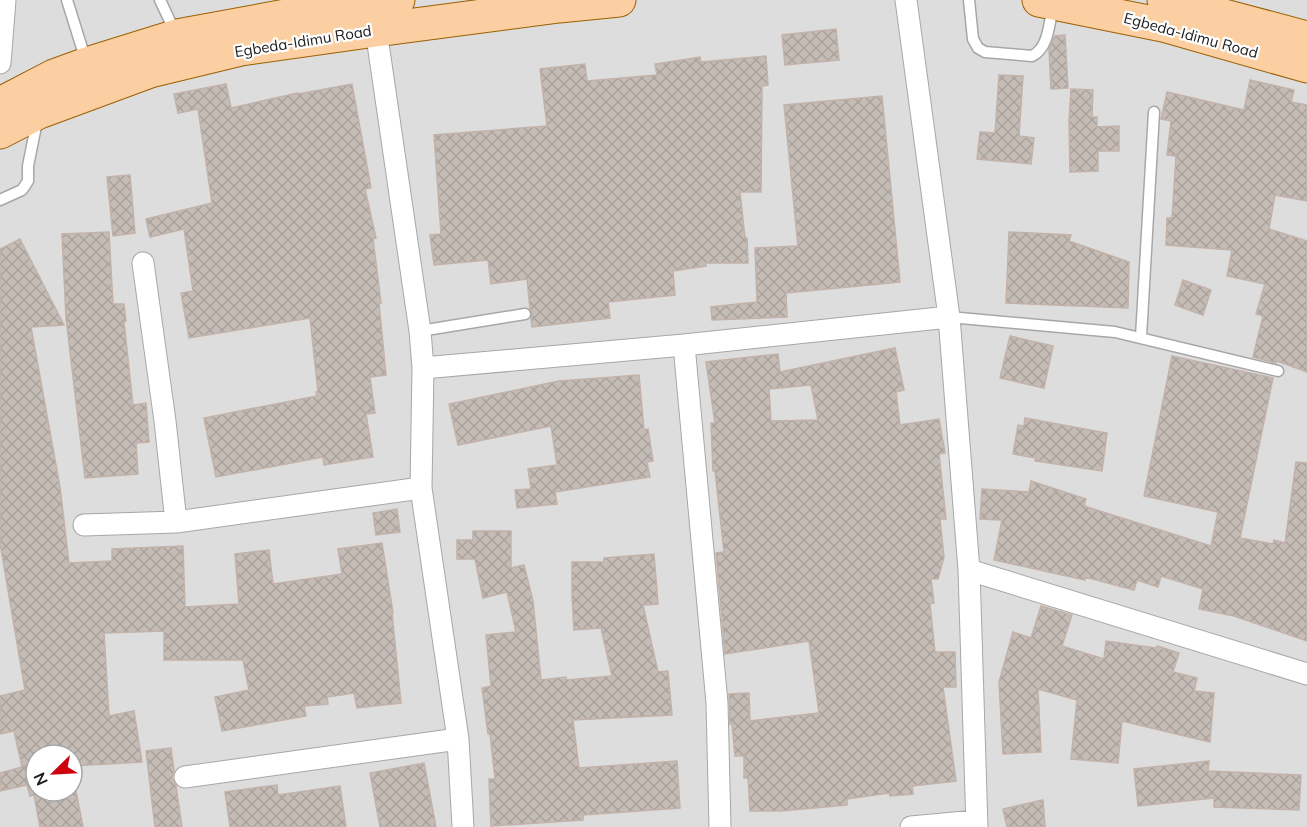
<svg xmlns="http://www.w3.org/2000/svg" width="1307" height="827" font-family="Mulish,sans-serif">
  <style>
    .residential { fill: #dedddd; fill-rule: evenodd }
    .building { fill: url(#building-cross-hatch); stroke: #c2b2a9; stroke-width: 1.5; fill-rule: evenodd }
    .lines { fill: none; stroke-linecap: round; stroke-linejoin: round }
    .service-casing { stroke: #a7a7a7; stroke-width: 13 }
    .minor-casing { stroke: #a7a7a7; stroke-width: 23 }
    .primary-casing { stroke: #9b5f01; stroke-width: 35 }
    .service { stroke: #fff; stroke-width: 10 }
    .minor { stroke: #fff; stroke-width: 21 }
    .primary { stroke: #fbcfa1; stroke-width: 33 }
    .labels { text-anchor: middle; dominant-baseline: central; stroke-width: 4.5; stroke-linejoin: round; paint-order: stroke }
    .street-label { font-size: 15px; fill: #202020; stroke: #fff }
  </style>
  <defs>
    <pattern id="building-cross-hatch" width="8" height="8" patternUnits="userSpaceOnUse" patternTransform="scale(1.5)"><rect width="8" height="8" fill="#c5bcb6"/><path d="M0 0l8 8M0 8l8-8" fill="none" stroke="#a9a19c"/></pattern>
  </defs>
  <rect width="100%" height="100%" fill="#f0ede7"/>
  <path class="residential" d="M0,0H1307V827H0ZM36,755H72V791H36Z"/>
  <path class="building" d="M836,29L839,60L785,65L782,35Z
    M1065,35L1068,88L1051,89L1049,49L1055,36Z
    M766,56L768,85L762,86L761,192H740L745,238H747L748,263H706V266L673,271L675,295L608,302L610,318L532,327L531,318L532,313L530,309L527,279L491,284L488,260L434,265L430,235L441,234L434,135L547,126L540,69L585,64L587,81L657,75L655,64L700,57L701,62Z
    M999,75L1023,76L1019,136L1034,138L1031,164L977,159L980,132L995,133Z
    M1250,80L1294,90L1291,102L1307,105V201L1275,195L1269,229L1307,241V372L1277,361L1276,363L1253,357L1263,316L1256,314L1265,284L1227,276L1232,250L1166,245L1167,218H1172L1176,156L1167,155L1171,121L1161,119L1167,92L1244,110Z
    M226,84L231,108L298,93V94L352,84L371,188L365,189L376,238L373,239L381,303H379L386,375L370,377L375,413L366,414L373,457L324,465L323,457L216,477L204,418L317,396L316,392H318L310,318L189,338L181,293L193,291L184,229L150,237L146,219L212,203L198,109L178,113L174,94Z
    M1071,89L1093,90L1092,117H1097V127L1119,126V151H1098V171L1070,172L1069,121Z
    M882,96L900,282L786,293L787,317L712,320L711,307L757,302L755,248L798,246L784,105Z
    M130,175L135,233L113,236L107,177Z
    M109,232L113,304H124L126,321L124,322L133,405L146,403L149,442L136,443L138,474L85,478L66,318L62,234Z
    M1009,232L1071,235L1069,241L1129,262L1128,308L1006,303Z
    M20,239L64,325L31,327L60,487L69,563L112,561V549L183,546L185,607L239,604L235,554L269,550L273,584L342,574L338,549L382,543L393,613H392L401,703L357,708L354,693L327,697L328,704L304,706L306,716L222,731L215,697L249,690L243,660H164V631L104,633L109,716L134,711L142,762L72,766L73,755H36V791H76L83,827H40L34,795L30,796L27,785L0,791V773L22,767L14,731L0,734V696L25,690L0,543V249Z
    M1183,280L1211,290L1203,315L1175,305Z
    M1010,336L1053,346L1044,388L1000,378Z
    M895,348L904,390L896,392L900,425L939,419L945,453L939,454L946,519H940L944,557L938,579H931L934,603L930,604L935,652H955L956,687H943L956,781L912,786L913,794L890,796L889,793L847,799V805L781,811H750L748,778H744V756H735L732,724H730L729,694L749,693L750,721L819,713L809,641L725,654L716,553L724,552L715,471H713L711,423H715L706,362L778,354L780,372ZM811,385L818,420L771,421L769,389Z
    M1172,356L1273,378L1240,538L1273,544L1274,540L1285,543L1296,462L1307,463V641L1234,616L1199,609L1203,589L1161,576L1158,587L1137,580L1134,590L1085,577V580L994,560L1002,520L980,519L982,489L1029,492L1031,481L1086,499L1084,506L1211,546L1218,512L1144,496Z
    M639,375L644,430L648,429L653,461L647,462L650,477L555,492L557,504L517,508L515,490L531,489L528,469L557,465L551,426L458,445L449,404L559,381Z
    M1025,418L1107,433L1102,471L1035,461L1036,458L1013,454L1018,425L1024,426Z
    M397,509L400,532L376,535L373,513Z
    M473,531H511V568L524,565L533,601L541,680L566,677V680L612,676L601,628L574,630L572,596V562H604V558L654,554L658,604L643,605L658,672L668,671L672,715L573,720L579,768L677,761L680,808L583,815V820L491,826L489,779H495L490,734H488L482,688L491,686L486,635L516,632L507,592L483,598L475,559H457V540H473Z
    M1041,606L1072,615L1062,646L1104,659L1106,641L1156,648L1157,646L1179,653L1173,672L1197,678L1194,691L1214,693L1210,742L1122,721L1118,763L1071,759L1077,700L1038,689L1041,752L1003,754L999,682L1013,632L1031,638Z
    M171,748L174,771L172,778L176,786L182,827H155L146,751Z
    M1209,761L1208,771L1301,775L1299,810L1214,807V798L1138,806L1134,769Z
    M424,763L436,827H380L370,773Z
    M277,785L278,795L340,786L346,827H230L225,792Z
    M1043,800L1045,827H1007L1003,809Z"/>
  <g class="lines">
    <g class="service-casing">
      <path id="service" d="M67,0L86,61
        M160,0L175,32
        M969,0L973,39L978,48L985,52L1032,56C1049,48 1049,23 1053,6
        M0,200L22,190L28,181V166L37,121
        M949,317L1115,332L1278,371
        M420,331L525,314
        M1141,337L1154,112"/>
    </g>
    <g class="minor-casing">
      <path id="minor" d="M906,0L949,317L969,570L977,827
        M376,30L420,331L423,368L421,488L458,739L463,827
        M0,63L5,0
        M143,263L165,421L176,522
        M684,345L717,703L720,827
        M423,368L684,345L949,317
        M84,525L176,522L421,488
        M969,570L1307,674
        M185,777L458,739
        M911,827L976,821"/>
    </g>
    <g class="primary-casing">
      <path id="primary" d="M1039,0L1163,25L1307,66
        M1164,0L1307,38
        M0,104L54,76L87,64L177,36L329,8L398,0
        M0,132L39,112L150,71L241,49L376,30L559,6L619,0"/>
    </g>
    <use href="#service" class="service"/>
    <use href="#minor" class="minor"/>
    <use href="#primary" class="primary"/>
  </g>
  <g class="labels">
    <g class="street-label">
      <text transform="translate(1191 35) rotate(15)">Egbeda-Idimu Road</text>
      <text transform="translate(303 41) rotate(-9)">Egbeda-Idimu Road</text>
    </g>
  </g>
  <g transform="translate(54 773) rotate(246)"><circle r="28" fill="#ffffff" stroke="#a6a6a6" stroke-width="1.5"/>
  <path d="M0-4.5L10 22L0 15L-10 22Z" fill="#cf010d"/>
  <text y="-9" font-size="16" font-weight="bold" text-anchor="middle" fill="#202020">N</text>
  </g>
</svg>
